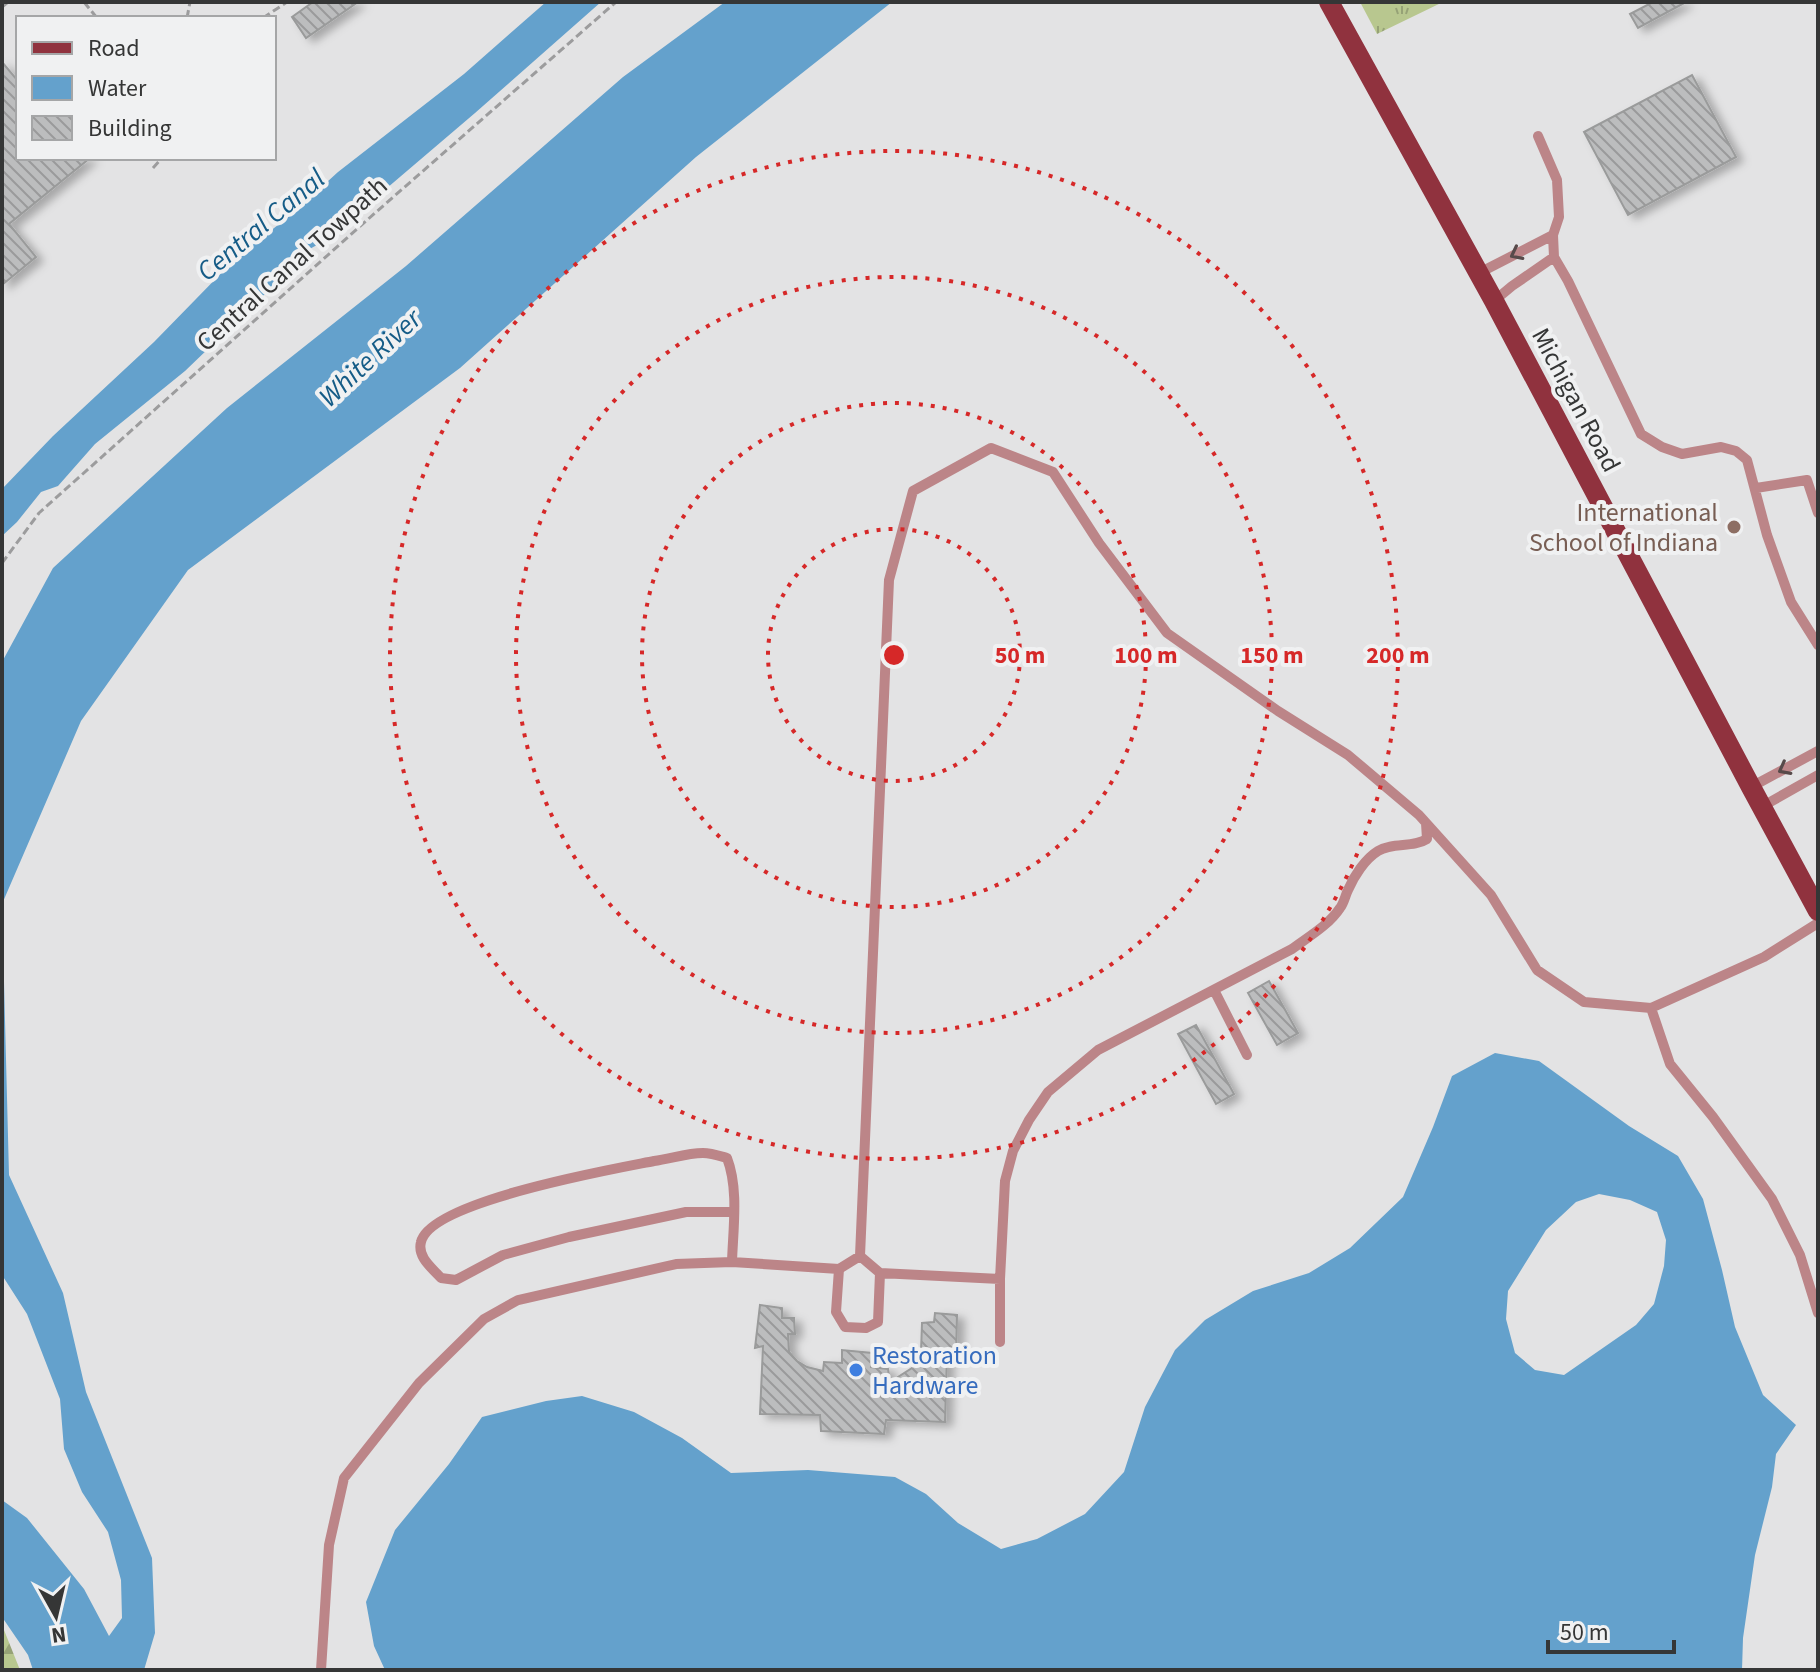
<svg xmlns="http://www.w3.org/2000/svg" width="1820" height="1672" font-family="'Source Sans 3',sans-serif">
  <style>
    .grass { fill: url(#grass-tufts) }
    .forest { fill: url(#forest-firs) }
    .water { fill: #64a1cc; fill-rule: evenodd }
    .building { fill: url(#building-back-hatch); stroke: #9a9b9b; stroke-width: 2; filter: url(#shadow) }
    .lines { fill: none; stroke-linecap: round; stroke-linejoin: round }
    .path { stroke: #9c9c9d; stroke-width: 3; stroke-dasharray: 8 4; stroke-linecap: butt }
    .service { stroke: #bc8588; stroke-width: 10 }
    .primary { stroke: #90323e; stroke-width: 20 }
    .oneway { stroke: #574a4a }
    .ring { fill: none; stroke: #d62828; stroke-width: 4; stroke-dasharray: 4 8 }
    .education-dot { fill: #8d6e63; stroke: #f0f1f2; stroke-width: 3 }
    .shop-dot { fill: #3f7fe0; stroke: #f0f1f2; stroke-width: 3 }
    .labels { text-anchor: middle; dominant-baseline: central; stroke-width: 8; stroke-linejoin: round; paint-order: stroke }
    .street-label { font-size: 26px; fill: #353636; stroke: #f0f1f2 }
    .education-label { font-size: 26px; fill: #785e54; stroke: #f0f1f2; text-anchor: end }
    .shop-label { font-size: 26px; fill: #366cbe; stroke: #f0f1f2; text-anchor: start }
    .water-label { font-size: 28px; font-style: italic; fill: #155c87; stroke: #f0f1f2 }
    .centre { fill: #d62828; stroke: #f0f1f2; stroke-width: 4 }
    .ring-label { font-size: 24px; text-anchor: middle; font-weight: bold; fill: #d62828; stroke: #f0f1f2; stroke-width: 8; stroke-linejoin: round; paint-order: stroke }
  </style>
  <defs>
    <pattern id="grass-tufts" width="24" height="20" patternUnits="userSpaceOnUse" patternTransform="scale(2)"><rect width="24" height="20" fill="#b8c78f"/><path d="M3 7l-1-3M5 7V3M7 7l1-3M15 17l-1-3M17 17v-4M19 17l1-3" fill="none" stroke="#96a276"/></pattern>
    <pattern id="forest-firs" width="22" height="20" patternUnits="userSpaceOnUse" patternTransform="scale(2)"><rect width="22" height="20" fill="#b8c78f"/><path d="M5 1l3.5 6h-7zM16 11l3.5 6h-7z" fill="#96a276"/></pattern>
    <pattern id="building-back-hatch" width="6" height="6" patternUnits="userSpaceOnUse" patternTransform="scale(2)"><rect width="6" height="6" fill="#bcbdbe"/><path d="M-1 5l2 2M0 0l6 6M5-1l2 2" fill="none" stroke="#9a9a9b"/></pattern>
    <filter id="shadow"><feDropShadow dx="7" dy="4" stdDeviation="4" flood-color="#0004"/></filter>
  </defs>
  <rect width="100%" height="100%" fill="#e3e3e4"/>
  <path class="grass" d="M1360,2H1443L1377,34Z"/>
  <path class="forest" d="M2,1627L4,1630L20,1670H2Z"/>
  <path class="water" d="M546,2H601L475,113L326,240L306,251L266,293L185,371L95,444L58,486L41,492L17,522L2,536V489L53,436L154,342L236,258L292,214L338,172L464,74Z
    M725,2H892L696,157L460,368L188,570L81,721L2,904L9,1175L63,1293L86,1392L152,1558L155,1633L144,1670H33L28,1655L2,1617V1500L27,1518L84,1589L109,1636L122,1618L121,1580L108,1532L82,1492L64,1449L60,1399L27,1314L2,1275V662L53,568L227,408L406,266L623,77Z
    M1495,1053L1539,1061L1629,1126L1678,1156L1703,1199L1722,1270L1735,1327L1763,1395L1796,1425L1776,1454L1772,1487L1755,1555L1743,1638L1742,1670H385L374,1646L366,1602L395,1530L449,1464L482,1417L546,1401L582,1396L634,1412L682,1438L731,1473L808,1470L895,1477L926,1494L958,1523L1001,1549L1037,1539L1085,1514L1124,1472L1145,1407L1175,1350L1205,1320L1253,1291L1309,1273L1350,1248L1403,1197L1433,1127L1452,1076ZM1599,1194L1630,1200L1657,1212L1666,1240L1664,1266L1654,1304L1636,1325L1564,1375L1535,1370L1515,1353L1506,1319L1508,1291L1546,1230L1576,1202Z"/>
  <path class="building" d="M313,2H358L306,38L292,17Z
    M1653,2H1686L1638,28L1630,14Z
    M2,62L18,81V158H90L9,224L36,257L2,285Z
    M1692,75L1736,157L1628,215L1584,132Z
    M1269,981L1298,1033L1277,1045L1248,993Z
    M1196,1025L1234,1094L1216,1104L1178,1034Z
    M760,1305L782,1308V1318H794L795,1334H788L789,1352L797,1361L807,1367L823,1371L824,1362L842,1363V1350L872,1353L871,1367L888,1369L890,1382L915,1366L921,1352L922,1323L934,1322L935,1313L957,1315L956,1357L947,1356L945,1422L886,1420L884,1434L821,1431L820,1415L760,1414L763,1346L755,1348Z"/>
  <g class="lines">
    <path class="path" d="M84,2L97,18
      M2,7L8,2
      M187,18L190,2
      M263,18L287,2
      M153,168L162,158
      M2,563L39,513L375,213L616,2"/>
    <path class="service" d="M1538,136L1557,180L1559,217L1553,235L1554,257
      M1479,273L1553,235
      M1494,301L1512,286L1554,257L1568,281L1641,434L1662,447L1682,454L1721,447L1736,451L1747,460L1767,535L1791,602L1818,645
      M1756,488L1807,480L1818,513
      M1751,787L1818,751
      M1763,806L1818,775
      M1214,990L1247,1055
      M1651,1008L1670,1064L1713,1117L1772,1199L1800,1255L1818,1313
      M860,1256L880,1273L1000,1279L1005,1181L1013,1151L1029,1120L1048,1092L1098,1050L1292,949C1308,937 1329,925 1340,908C1344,903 1345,896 1348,890C1354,876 1365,859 1378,851C1393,842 1413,848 1427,839L1426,823
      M732,1262C733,1229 739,1189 727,1158C720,1156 711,1153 703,1153C687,1153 670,1159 654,1161C614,1169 430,1201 421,1242C417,1257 432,1268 441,1278L456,1280L503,1255L569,1237L686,1212H733
      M839,1269L836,1312L845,1327L866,1328L878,1322L880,1273
      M1000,1342V1279
      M321,1670L329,1545L344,1478L419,1383L484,1319L518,1300L676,1264L732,1262L839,1269L860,1256L889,580L913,491L991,448L1053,472L1099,543L1167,633L1278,711L1348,755L1419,815L1491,895L1537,970L1584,1002L1651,1008L1764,957L1818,923"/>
    <path class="primary" d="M1329,2L1494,301L1751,787L1818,911"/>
  </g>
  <defs><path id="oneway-chevron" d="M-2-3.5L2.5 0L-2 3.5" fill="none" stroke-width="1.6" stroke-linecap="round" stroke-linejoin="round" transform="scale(2)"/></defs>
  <g class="oneway">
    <use href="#oneway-chevron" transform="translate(1516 254) rotate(153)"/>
    <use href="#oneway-chevron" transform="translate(1784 769) rotate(152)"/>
  </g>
  <g class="ring">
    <circle cx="894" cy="655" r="126"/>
    <circle cx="894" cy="655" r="252"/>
    <circle cx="894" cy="655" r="378"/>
    <circle cx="894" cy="655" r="504"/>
  </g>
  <circle class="education-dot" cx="1734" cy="527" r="8"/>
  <circle class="shop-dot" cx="856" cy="1370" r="8"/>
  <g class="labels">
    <g class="street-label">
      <text transform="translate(292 264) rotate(-42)">Central Canal Towpath</text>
      <text transform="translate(1576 400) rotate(62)">Michigan Road</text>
    </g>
    <g class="education-label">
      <text x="1718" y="512">International<tspan x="1718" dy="30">School of Indiana</tspan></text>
    </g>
    <g class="shop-label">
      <text x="872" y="1355">Restoration<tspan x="872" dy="30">Hardware</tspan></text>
    </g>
    <g class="water-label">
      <text transform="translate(261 225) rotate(-40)">Central Canal</text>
      <text transform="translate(370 358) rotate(-43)">White River</text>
    </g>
  </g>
  <circle cx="894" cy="655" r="12" class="centre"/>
  <g class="ring-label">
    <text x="1020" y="663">50 m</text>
    <text x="1146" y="663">100 m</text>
    <text x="1272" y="663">150 m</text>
    <text x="1398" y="663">200 m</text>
  </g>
  <rect width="1820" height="1672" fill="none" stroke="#353636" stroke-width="8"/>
  <rect x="16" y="16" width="260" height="144" fill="#f0f1f2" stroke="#a5a6a7" stroke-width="2"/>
  <rect x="32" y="42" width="40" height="12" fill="#90323e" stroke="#a5a6a7" stroke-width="2"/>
  <text x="88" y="56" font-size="24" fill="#353636">Road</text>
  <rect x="32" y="76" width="40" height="24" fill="#64a1cc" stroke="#a5a6a7" stroke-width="2"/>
  <text x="88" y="96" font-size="24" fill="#353636">Water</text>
  <rect x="32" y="116" width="40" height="24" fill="url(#building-back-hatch)" stroke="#a5a6a7" stroke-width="2"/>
  <text x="88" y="136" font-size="24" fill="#353636">Building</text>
  <g transform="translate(56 1616) rotate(172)" stroke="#f0f1f2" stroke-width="6" paint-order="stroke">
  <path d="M0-6L14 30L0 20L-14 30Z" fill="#353636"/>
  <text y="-12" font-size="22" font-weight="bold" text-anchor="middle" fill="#353636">N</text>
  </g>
  <path d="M1548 1640v12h126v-12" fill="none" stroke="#353636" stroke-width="4"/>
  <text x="1560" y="1640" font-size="24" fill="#353636" stroke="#f0f1f2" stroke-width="6" paint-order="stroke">50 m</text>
</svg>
